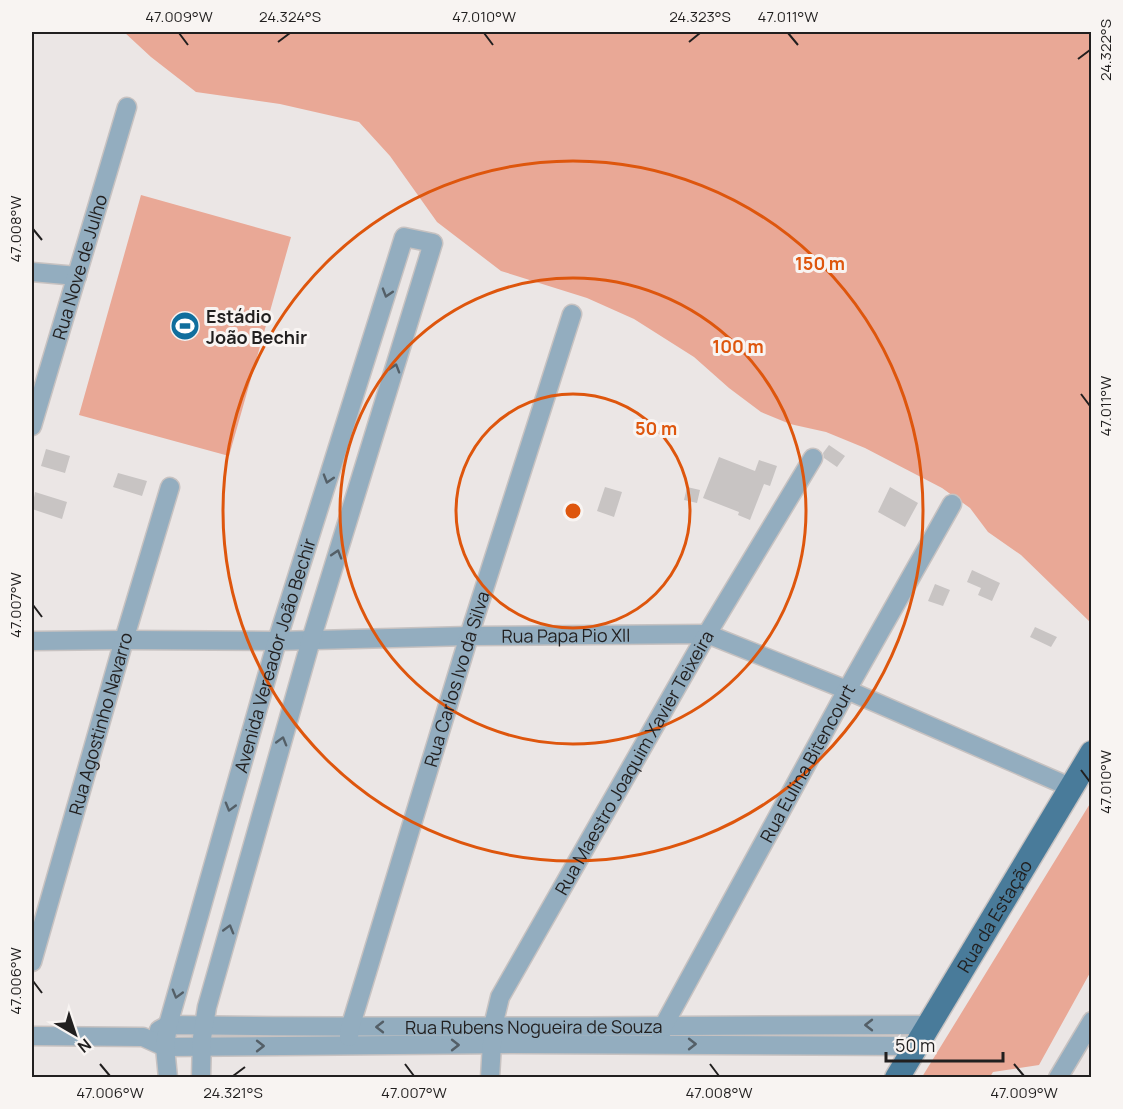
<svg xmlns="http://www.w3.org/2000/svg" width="1123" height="1109" font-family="Manrope,sans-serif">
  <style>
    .green { fill: #e9a896 }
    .building { fill: #c8c4c3 }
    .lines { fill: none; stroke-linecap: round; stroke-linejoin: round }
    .minor-casing { stroke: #c7c2c1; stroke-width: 21 }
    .major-casing { stroke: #c7c2c1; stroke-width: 27 }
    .minor { stroke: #93adbf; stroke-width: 18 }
    .major { stroke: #497b9a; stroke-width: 24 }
    .oneway { stroke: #545f67 }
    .ticks { fill: none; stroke: #211f1f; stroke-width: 2 }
    .ring { fill: none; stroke: #de560d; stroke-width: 3 }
    .labels { text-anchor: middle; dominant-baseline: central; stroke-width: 6; stroke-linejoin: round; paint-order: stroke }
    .street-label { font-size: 18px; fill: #211f1f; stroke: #f8f4f2 }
    .poi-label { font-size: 18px; font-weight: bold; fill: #211f1f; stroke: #f8f4f2; text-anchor: start }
    .centre { fill: #de560d; stroke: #f8f4f2; stroke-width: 3 }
    .ring-label { font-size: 18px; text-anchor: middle; font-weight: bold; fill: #de560d; stroke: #f8f4f2; stroke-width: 6; stroke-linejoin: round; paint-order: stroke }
    .neatline { fill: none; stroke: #211f1f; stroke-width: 2 }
    .ticks-label { font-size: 15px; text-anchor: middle; fill: #211f1f }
  </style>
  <rect width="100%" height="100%" fill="#ebe6e5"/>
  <path class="green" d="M124,32H1091V623L1021,555L988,532L970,508L942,488L865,448L826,432L790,424L761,412L729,388L694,357L634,319L587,298L501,271L437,222L390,156L359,122L280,104L196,92L151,57Z
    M141,195L291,237L229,456L79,415Z
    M1091,802V971L1039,1065L993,1072L990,1077H922Z"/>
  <path class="building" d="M829,445L845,456L837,467L824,458L823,453Z
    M46,449L70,456L65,473L41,466Z
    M719,457L755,471L759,460L777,466L770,486L764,484L750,520L738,515L739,512L703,498Z
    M118,473L147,481L142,496L113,487Z
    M605,487L622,492L614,517L597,511Z
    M687,487L700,490L697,503L684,500Z
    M890,487L918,503L905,527L878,512Z
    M35,492L67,502L62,519L32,509Z
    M972,570L1000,583L992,601L978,595L981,588L967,582Z
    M935,584L950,590L943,606L928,601Z
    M1035,627L1057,637L1051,647L1030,637Z"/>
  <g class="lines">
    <g class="minor-casing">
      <g id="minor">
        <path d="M32,272L77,276"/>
        <path id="s1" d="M32,426L127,107"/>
        <path id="s2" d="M32,641L124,640L277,641L469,636L707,634L847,690L1070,787"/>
        <path id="s3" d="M32,962L124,640L170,487"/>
        <path id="s4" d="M159,1030L168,1025C421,1029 674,1025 927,1025"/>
        <path id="s5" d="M661,1034L664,1025L847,690L952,504"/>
        <path d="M32,1036L143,1037L165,1047L514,1044L915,1046"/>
        <path id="s6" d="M349,1037L350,1028L469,636L572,314"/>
        <path id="s7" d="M168,1078L165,1047L168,1025L277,641L404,237L433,243L311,640L207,1007L202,1038L201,1078"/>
        <path id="s8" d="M490,1078L493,1026L500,997L707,634L813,458"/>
        <path d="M1058,1078L1092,1021"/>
      </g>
    </g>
    <g class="major-casing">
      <g id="major">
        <path id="s9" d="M897,1078L1092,753"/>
      </g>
    </g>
    <use href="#minor" class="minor"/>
    <use href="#major" class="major"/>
  </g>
  <defs><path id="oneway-chevron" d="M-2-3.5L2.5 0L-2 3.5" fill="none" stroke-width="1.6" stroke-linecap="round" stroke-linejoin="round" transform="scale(1.5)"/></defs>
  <g class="oneway">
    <use href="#oneway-chevron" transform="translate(387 293) rotate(107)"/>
    <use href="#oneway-chevron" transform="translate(395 368) rotate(-73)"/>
    <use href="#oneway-chevron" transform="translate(328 479) rotate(107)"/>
    <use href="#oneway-chevron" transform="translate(337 554) rotate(-73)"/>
    <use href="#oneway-chevron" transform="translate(282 741) rotate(-74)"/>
    <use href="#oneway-chevron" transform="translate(230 807) rotate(106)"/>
    <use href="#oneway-chevron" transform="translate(229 929) rotate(-74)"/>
    <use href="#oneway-chevron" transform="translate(177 994) rotate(106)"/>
    <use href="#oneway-chevron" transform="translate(869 1025) rotate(-180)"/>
    <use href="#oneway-chevron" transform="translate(380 1027) rotate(180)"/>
    <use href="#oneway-chevron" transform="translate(692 1044)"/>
    <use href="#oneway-chevron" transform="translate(455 1045)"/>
    <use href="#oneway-chevron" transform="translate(260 1046)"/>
  </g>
  <path class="ticks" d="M179,33L188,45M484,33L493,45M788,33L798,45M278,42L290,33M689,42L700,33M1078,59L1090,50M33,229L42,240M1081,394L1090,406M33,605L42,617M1081,770L1090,782M33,981L42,993M100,1064L110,1076M405,1064L414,1076M710,1064L719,1076M1014,1064L1024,1076M233,1076L245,1067"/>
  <g class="ring">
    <circle cx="573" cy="511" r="117"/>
    <circle cx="573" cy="511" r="233"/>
    <circle cx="573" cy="511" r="350"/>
  </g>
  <defs>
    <g id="stadium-disc" transform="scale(1.5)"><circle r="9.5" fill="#106e9d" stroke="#f8f4f2"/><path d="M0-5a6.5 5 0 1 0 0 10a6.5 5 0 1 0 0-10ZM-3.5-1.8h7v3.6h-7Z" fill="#fff"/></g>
  </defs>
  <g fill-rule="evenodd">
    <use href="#stadium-disc" x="185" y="326"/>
  </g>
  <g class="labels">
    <g class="street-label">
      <text stroke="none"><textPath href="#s1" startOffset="166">Rua Nove de Julho</textPath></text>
      <text stroke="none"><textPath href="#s2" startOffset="534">Rua Papa Pio XII</textPath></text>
      <text stroke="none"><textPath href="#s7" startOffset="438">Avenida Vereador João Bechir</textPath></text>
      <text stroke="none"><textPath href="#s6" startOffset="374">Rua Carlos Ivo da Silva</textPath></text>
      <text stroke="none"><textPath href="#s3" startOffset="248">Rua Agostinho Navarro</textPath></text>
      <text stroke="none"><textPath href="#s8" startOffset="352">Rua Maestro Joaquim Xavier Teixeira</textPath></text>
      <text stroke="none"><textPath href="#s5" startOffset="308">Rua Eulina Bitencourt</textPath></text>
      <text stroke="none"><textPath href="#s9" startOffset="189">Rua da Estação</textPath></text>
      <text stroke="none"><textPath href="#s4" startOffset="376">Rua Rubens Nogueira de Souza</textPath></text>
    </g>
    <g class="poi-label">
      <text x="206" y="316">Estádio<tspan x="206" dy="21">João Bechir</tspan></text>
    </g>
  </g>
  <circle cx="573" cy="511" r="9" class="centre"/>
  <g class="ring-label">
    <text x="820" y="270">150 m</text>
    <text x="738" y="353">100 m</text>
    <text x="656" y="435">50 m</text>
  </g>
  <rect width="1123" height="1109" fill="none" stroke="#f8f4f2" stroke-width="66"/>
  <g transform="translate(75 1034) rotate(141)" stroke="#f8f4f2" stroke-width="4.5" paint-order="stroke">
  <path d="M0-4.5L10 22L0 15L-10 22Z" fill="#211f1f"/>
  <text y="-9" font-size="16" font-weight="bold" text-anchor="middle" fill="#211f1f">N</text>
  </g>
  <path d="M886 1052v9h117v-9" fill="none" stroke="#211f1f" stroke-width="3"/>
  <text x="895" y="1052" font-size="18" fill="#211f1f" stroke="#f8f4f2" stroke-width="4.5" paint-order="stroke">50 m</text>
  <rect x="33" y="33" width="1057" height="1043" class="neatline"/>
  <g class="ticks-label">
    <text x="179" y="22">47.009°W</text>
    <text x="290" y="22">24.324°S</text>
    <text x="484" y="22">47.010°W</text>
    <text x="700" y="22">24.323°S</text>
    <text x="788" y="22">47.011°W</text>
    <text transform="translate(1106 50) rotate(-90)" y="5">24.322°S</text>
    <text transform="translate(16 229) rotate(-90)" y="5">47.008°W</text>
    <text transform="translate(1106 406) rotate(-90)" y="5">47.011°W</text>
    <text transform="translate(16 605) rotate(-90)" y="5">47.007°W</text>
    <text transform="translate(1106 782) rotate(-90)" y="5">47.010°W</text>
    <text transform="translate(16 981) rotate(-90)" y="5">47.006°W</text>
    <text x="110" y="1098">47.006°W</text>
    <text x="233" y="1098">24.321°S</text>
    <text x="414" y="1098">47.007°W</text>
    <text x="719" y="1098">47.008°W</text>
    <text x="1024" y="1098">47.009°W</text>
  </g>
</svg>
